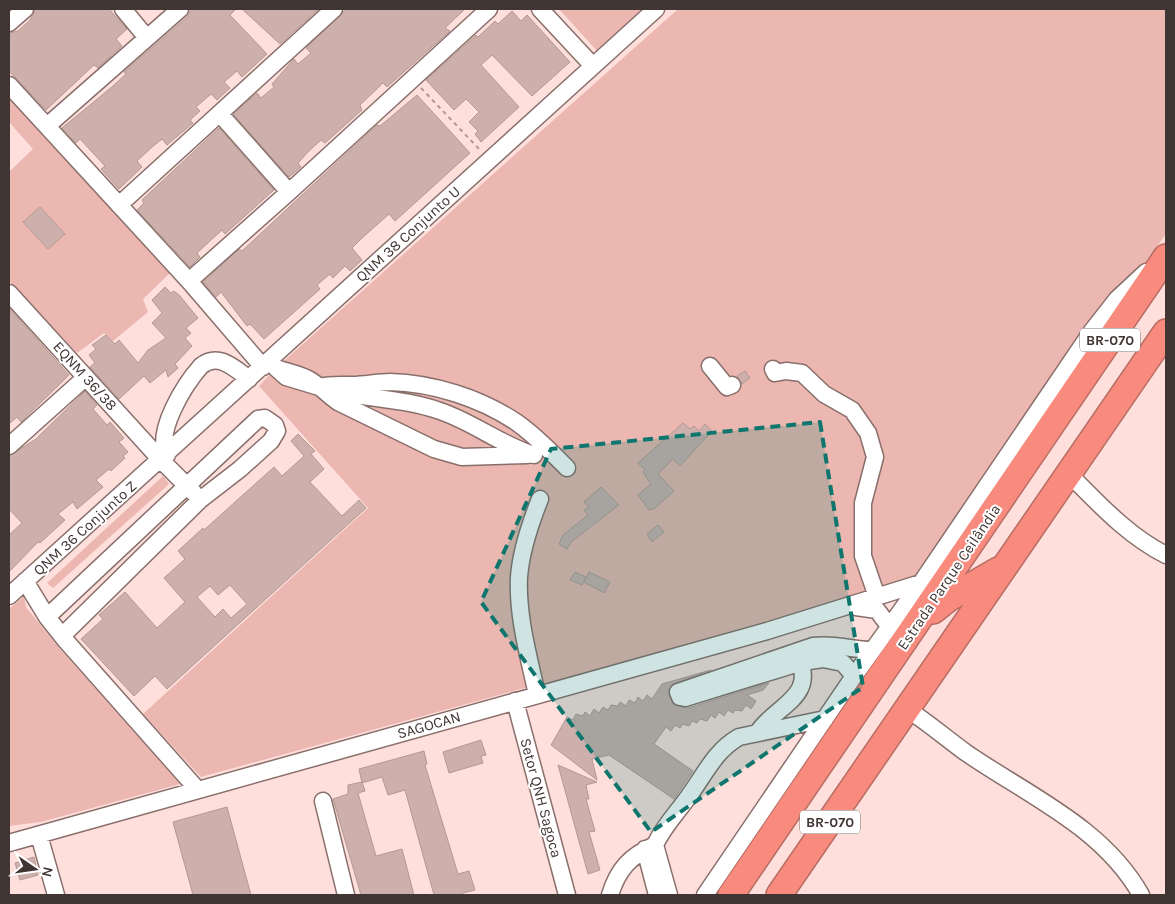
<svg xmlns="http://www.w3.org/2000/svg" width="1175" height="904" font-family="Karla,sans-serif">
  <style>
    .green { fill: #ecb7b0 }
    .building { fill: #cdb0ac; stroke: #b49894; fill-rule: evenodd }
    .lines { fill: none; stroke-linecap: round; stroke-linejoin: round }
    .minor-casing { stroke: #896f6b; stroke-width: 19 }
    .highway-casing { stroke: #b86d64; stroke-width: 28 }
    .path { stroke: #ae9794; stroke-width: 2; stroke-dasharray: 4 4; stroke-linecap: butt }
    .minor { stroke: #fff; stroke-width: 16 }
    .highway { stroke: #f88b7e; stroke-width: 25 }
    .marked { fill: #0f766e; fill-opacity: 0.2; stroke: #0f766e; stroke-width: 4; stroke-dasharray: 10 6; stroke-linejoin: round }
    .labels { text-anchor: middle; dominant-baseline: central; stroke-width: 4; stroke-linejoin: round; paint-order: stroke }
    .shield { fill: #fff; stroke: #7a7271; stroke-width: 1 }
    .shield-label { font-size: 14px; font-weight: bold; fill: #413534 }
    .street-label { font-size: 15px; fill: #413534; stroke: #fff }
  </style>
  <rect width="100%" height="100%" fill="#fedfdb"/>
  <path class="green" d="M559,9H642L645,12L598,52Z
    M678,9H1166V234L919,573L910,583L540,687H528L201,777L143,714L368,508L259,386L276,368Z
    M9,96L170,273L143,299L148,312L113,341L104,333L77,353L9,281V172L33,149L9,122Z
    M163,476L169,484L53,588L47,583Z
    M24,596L26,607L59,648L180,784L41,822L9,826V609Z"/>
  <path class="building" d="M36,9H109L127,29L116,39L122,46L98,68L94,65L46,110L9,71V33L18,31L30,20Z
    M191,9H236L230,15L267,54L242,77L237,71L224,82L230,88L217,100L211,94L196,107L200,111L190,120L193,123L167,145L162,139L151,148L137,161L142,167L119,189L101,169L105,166L80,139L76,143L62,128L113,86L126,74L124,72L187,17Z
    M242,9H319L280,44Z
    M346,9H465L445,28L450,31L387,87L383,83L360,105L362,110L325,143L321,140L309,151L298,163L301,167L289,177L233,114L257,93L261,98L274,87L272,84L294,59L298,64L311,53L306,48Z
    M512,11L521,21L527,15L570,62L532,96L492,55L481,65L519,107L481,142L475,134L478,131L469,122L479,112L466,99L454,110L426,80L476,35L478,37L495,21L498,24Z
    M417,95L470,153L395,221L389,214L361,239L352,248L362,260L350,271L345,266L333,278L330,274L317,285L320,289L264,339L250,324L247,326L221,292L216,297L203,282L239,249L242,251L377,125L380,126Z
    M219,128L274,190L225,234L222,230L197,253L200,257L190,267L137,210L144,203L142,200Z
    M40,207L65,234L48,249L23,222Z
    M165,287L171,293L174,291L180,296L198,318L186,328L191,333L185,338L192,346L175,364L178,368L168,377L166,370L150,383L144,376L119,399L90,367L95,363L89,355L96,349L92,345L106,335L115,344L119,340L138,363L148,350L166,338L152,323L162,313L152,300Z
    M9,308L69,375L21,422L17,417L9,424Z
    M745,371L750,378L742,384L737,376Z
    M85,391L97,405L93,409L107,425L110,422L124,438L119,442L128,452L123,456L125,458L111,471L109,469L96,480L103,487L77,509L73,502L58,514L65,520L40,543L38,542L9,572V535L22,523L9,509V456L36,439Z
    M683,423L690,429L694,426L699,431L705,424L712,431L680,466L673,459L658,474L674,491L654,509L649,510L638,495L651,484L643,472L645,470L638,463Z
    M298,434L315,451L311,454L324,469L310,482L342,516L359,500L366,508L167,689L155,676L134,696L81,639L103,619L99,615L125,592L157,628L185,602L164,578L185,559L178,551L203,528L204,530L274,467L282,476L304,456L291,441ZM230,585L247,604L231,618L223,609L215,617L197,597L210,586L218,595Z
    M601,487L619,505L571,542L567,549L559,544L563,535L588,515L584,510L589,507L584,502Z
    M658,525L664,532L652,542L647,534Z
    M575,572L586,577L582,585L570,580Z
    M589,572L610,582L604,593L584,582Z
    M711,670L671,685L669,695L673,704L688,708L769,683L763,690L747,695L756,701L751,709L746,705L742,711L735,710L733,713L728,710L724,716L719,712L715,718L711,715L707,721L700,719L697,723L692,721L689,726L683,724L680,728L675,725L671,731L666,727L654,744L693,771L674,799L609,755L592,759L597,780L551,745L567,717L573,720L576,714L583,716L585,712L590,716L594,709L599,713L603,707L608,710L611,705L618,706L620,702L626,706L629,700L635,703L638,697L643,701L647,695L652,699L662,684Z
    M481,740L486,755L481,756L483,763L449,773L443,752Z
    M424,751L427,764L425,765L458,874L469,871L475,890L463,893V895H434L405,790L388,795L382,777L362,783L359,769Z
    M558,765L597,782L586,785L589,799H586L595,831L589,832L600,870L588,874Z
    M362,782L365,791L358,793L376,856L402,849L414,895H361L333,799L348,794V785Z
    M227,807L251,895H193L173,822Z
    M34,857L38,875L20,880L15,863Z"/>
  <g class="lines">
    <g class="minor-casing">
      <path id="minor" d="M123,9L147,38
        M540,9L593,66
        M9,23L25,9
        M9,85L189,281L263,367
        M220,114L289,192
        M47,126L180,9
        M119,205L334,9
        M189,281L289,192L489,9
        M9,293L161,460L194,493
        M710,366L727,387L732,385
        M773,369L775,373L786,371L802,373L824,394L852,410L868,433L875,457L863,503V556L877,597
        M319,387L286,377L276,368C287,372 300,374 310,380C320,386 328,395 338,402L434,449L462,457L527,455
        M9,446L86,377
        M167,455C155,431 185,384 201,366C219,352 234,368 249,379
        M534,455C501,445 473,422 440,411C400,397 358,399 319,387C331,384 340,385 352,385C365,385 378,382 390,382C433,383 480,398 516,422C535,435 551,452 567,468
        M1069,474C1099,504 1128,536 1166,555
        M25,581L47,617L66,641L197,789
        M9,596L656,9
        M856,607L877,610L889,626
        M47,617L258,419L265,418L275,425L277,431L271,441L240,469L200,500L62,636
        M854,676L843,663L823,659L802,662L685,698L680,697L678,692L813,646C834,643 852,650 872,650
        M537,695C529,657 517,616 519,577C521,550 530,524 540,499
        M515,701L567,895
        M907,709C927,722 946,738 965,752C1027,795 1103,827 1141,895
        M758,732C778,703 818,698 797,653
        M323,801L346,895
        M39,835L56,895
        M9,843L767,631L921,583
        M645,849L657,895
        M610,895C618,869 630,856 655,845
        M669,895L655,845C664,825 679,811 691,793C706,772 716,750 739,737L825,719
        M705,895L854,676L921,583L1092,331L1117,299L1146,272"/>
    </g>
    <g class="highway-casing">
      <path id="highway" d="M933,611L948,599L998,570
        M731,895L1166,257
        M779,895L1166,332"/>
    </g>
    <path class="path" d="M421,88L480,150"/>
    <use href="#minor" class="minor"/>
    <use href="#highway" class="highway"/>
  </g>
  <path class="marked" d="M820,422L863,687L651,832L481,602L551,449Z"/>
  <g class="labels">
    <g class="shield">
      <rect x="1080" y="328.5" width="60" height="23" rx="4"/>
      <rect x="800" y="810.5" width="60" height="23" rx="4"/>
    </g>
    <g class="shield-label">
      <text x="1110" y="340">BR-070</text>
      <text x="830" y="822">BR-070</text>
    </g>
    <g class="street-label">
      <text transform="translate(408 234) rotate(-42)">QNM 38 Conjunto U</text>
      <text transform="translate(85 376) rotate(48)">EQNM 36/38</text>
      <text transform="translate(85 528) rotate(-42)">QNM 36 Conjunto Z</text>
      <text transform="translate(949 577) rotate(-56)">Estrada Parque Ceilândia</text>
      <text transform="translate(429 725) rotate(-16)">SAGOCAN</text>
      <text transform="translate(541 798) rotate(75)">Setor QNH Sagoca</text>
    </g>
  </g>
  <rect width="1175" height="904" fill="none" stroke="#413534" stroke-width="20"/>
  <g transform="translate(35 869) rotate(103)" stroke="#ffffff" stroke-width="4" paint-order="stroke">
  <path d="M0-4L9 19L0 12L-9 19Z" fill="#413534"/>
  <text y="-8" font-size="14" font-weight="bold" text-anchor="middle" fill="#413534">N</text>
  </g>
</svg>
